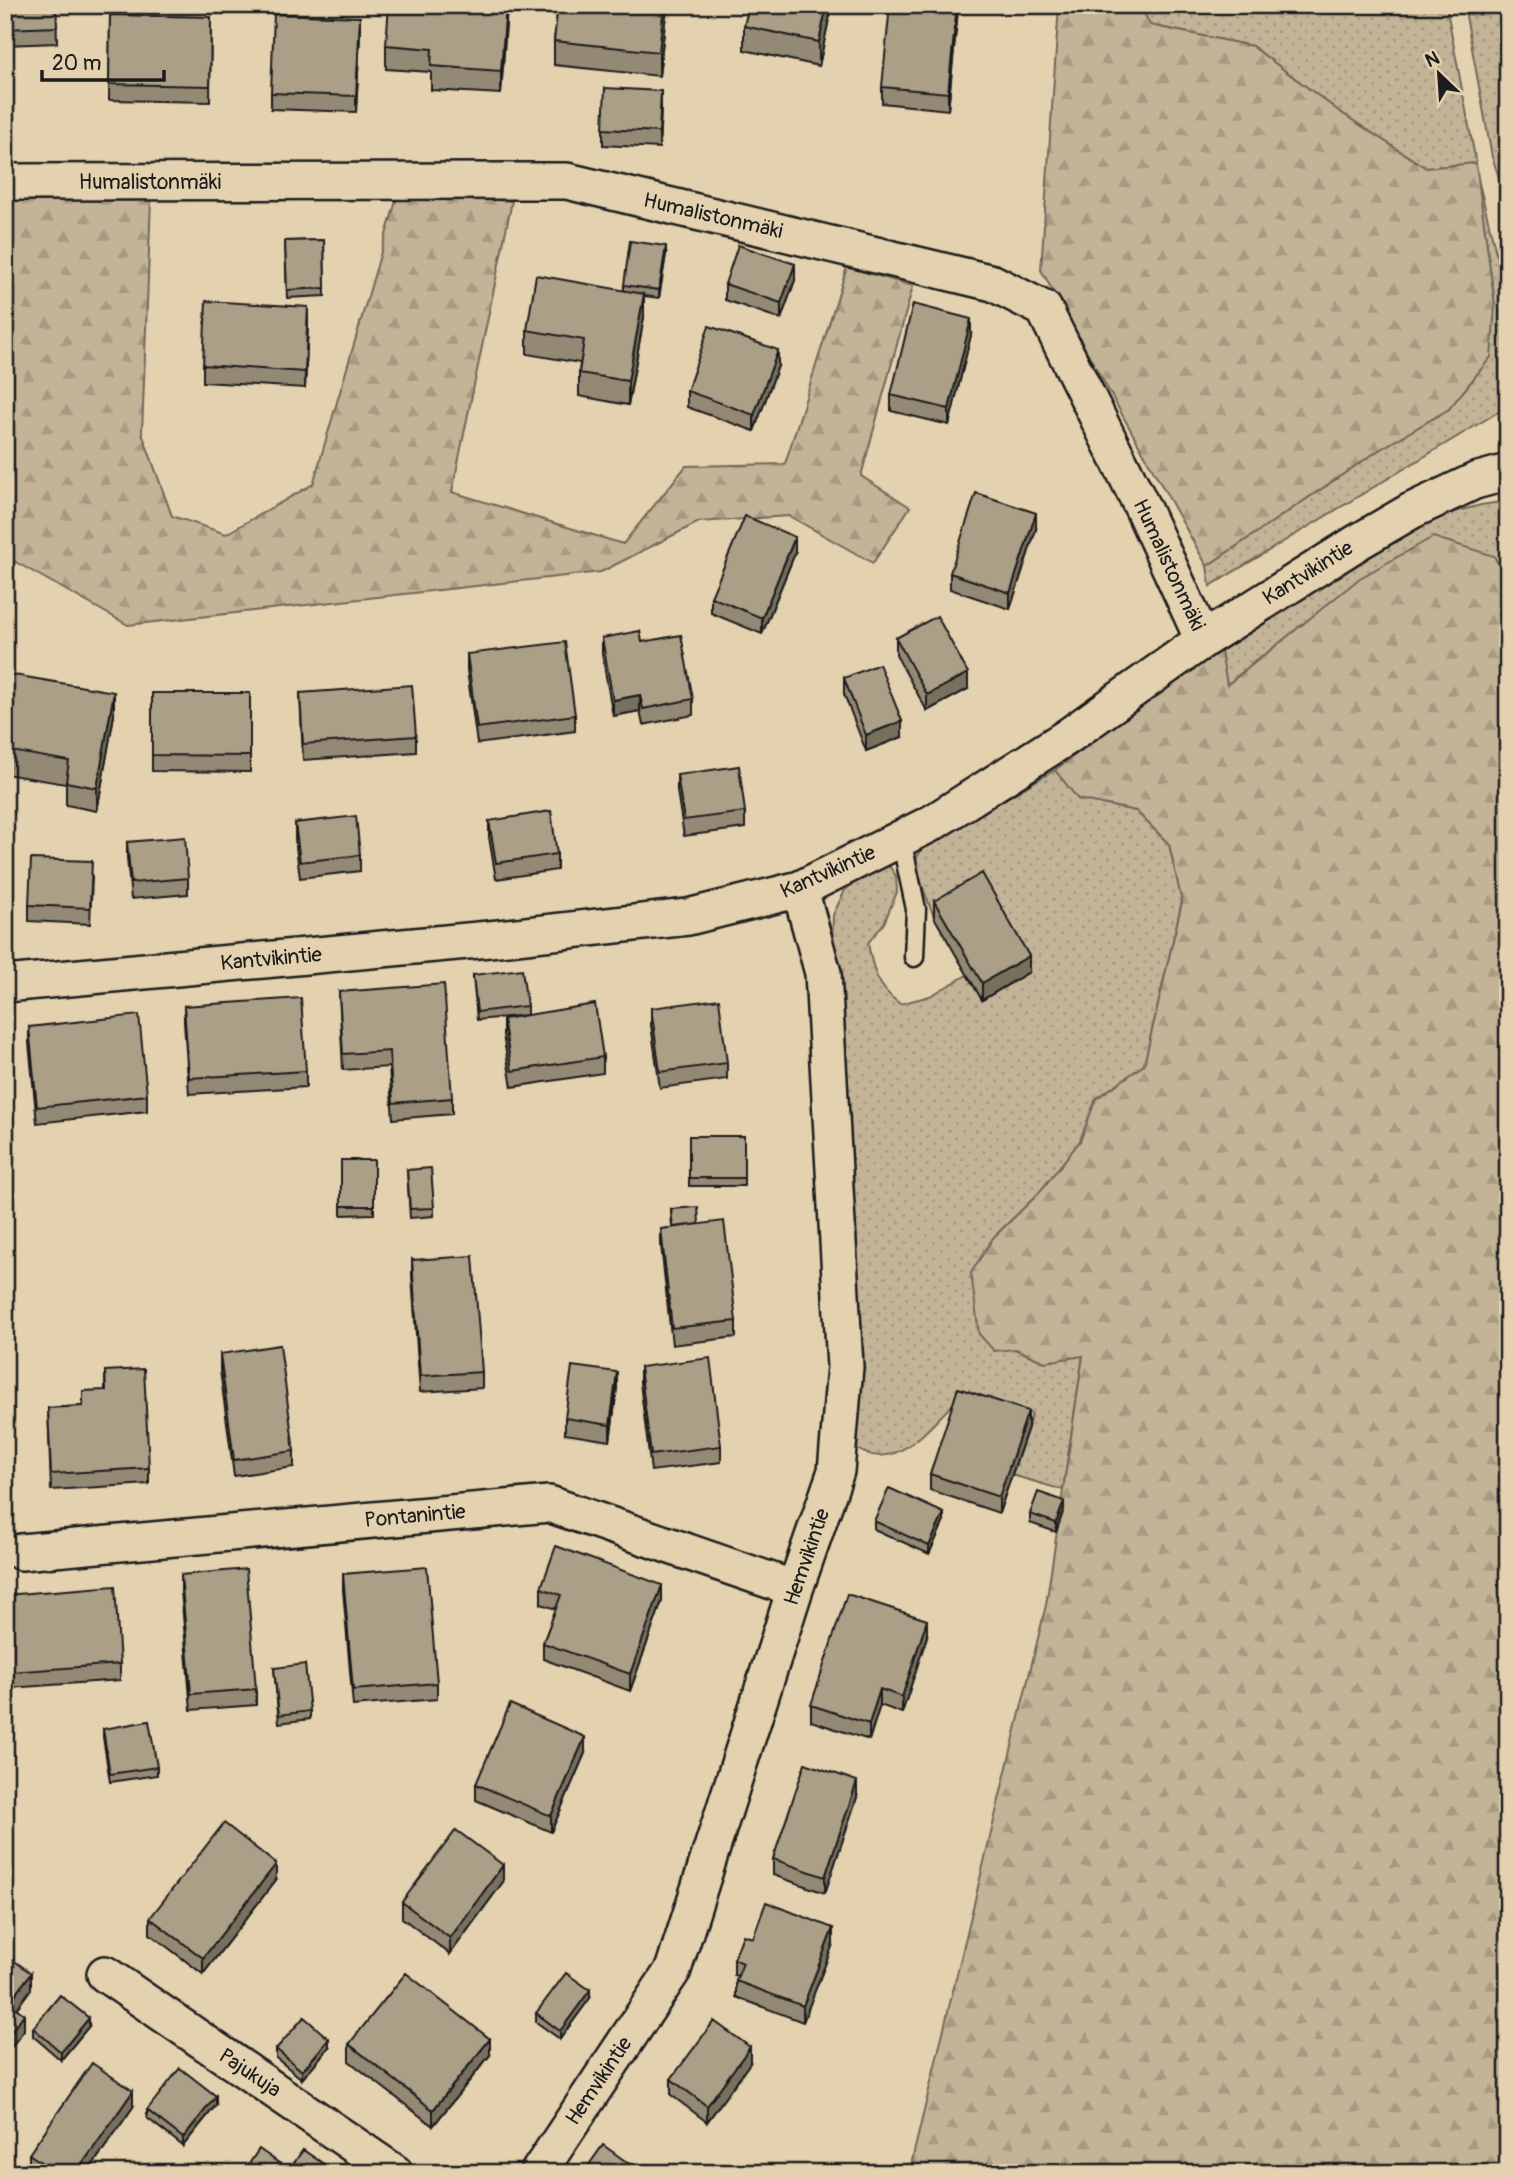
<svg xmlns="http://www.w3.org/2000/svg" width="1513" height="2178" font-family="Pangolin,sans-serif">
  <style>
    .grass { fill: url(#grass-dots); stroke: #70685a; stroke-width: 2 }
    .forest { fill: url(#forest-firs); stroke: #70685a; stroke-width: 2 }
    .lines { fill: none; stroke-linecap: round; stroke-linejoin: round }
    .lane-casing { stroke: #1c1c1c; stroke-width: 23 }
    .street-casing { stroke: #1c1c1c; stroke-width: 40 }
    .lane { stroke: #e4d1af; stroke-width: 18 }
    .street { stroke: #e4d1af; stroke-width: 35 }
    .wall { fill: #948974; stroke: #1c1c1c; stroke-width: 2 }
    .shaded-wall { fill: #786f5e; stroke: #1c1c1c; stroke-width: 2 }
    .building { fill: #ac9f87; stroke: #1c1c1c; stroke-width: 2 }
    .labels { text-anchor: middle; dominant-baseline: central; stroke-width: 7; stroke-linejoin: round; paint-order: stroke }
    .street-label { font-size: 21px; fill: #1c1c1c; stroke: #e4d1af }
  </style>
  <defs>
    <pattern id="grass-dots" width="8" height="8" patternUnits="userSpaceOnUse" patternTransform="scale(1.75)"><rect width="8" height="8" fill="#c3b397"/><path d="M2 2h.1M6 6h.1" fill="none" stroke="#a79982" stroke-width="1.8" stroke-linecap="round"/></pattern>
    <pattern id="forest-firs" width="22" height="20" patternUnits="userSpaceOnUse" patternTransform="scale(1.75)"><rect width="22" height="20" fill="#c3b397"/><path d="M5 1l3.5 6h-7zM16 11l3.5 6h-7z" fill="#a79982"/></pattern>
  </defs>
  <rect width="100%" height="100%" fill="#e4d1af"/>
  <filter id="ink" filterUnits="userSpaceOnUse"><feTurbulence type="fractalNoise" baseFrequency=".0143" numOctaves="2"/><feDisplacementMap in="SourceGraphic" scale="14" xChannelSelector="R" yChannelSelector="G"/><feConvolveMatrix kernelMatrix="1 2 1 2 8 2 1 2 1" color-interpolation-filters="sRGB"/></filter>
  <g filter="url(#ink)">
    <path class="grass" d="M1140,5H1446L1476,163L1426,168L1340,112L1252,46L1149,25Z
      M1464,5H1508V203L1492,157Z
      M1478,179L1508,302V406L1210,586L1207,566L1379,450L1449,409L1495,306Z
      M1508,501V582L1494,556L1261,656L1227,685L1220,647L1431,518L1481,505Z
      M1055,770L1078,799L1136,811L1169,844L1182,901L1144,1065L1096,1099L1080,1141L1038,1194L993,1238L977,1308L979,1334L1045,1362L1083,1355L1063,1490L1012,1475L1032,1414L1006,1404L954,1403C928,1428 896,1473 857,1449L859,1332L832,947L833,915L845,890L876,866L884,864L890,867L896,876L897,892L884,923L868,943C873,971 877,987 900,1004L930,996L967,975L982,999L1029,972L934,917L919,877L916,859L923,847Z"/>
    <path class="forest" d="M1059,5H1140L1150,25L1252,46L1340,112L1426,168L1476,163L1495,306L1491,357L1449,409L1379,450L1207,566L1041,270Z
      M398,194L512,201L452,492L623,544L686,466L785,464L847,267L913,286L861,476L910,507L873,563L789,516L699,522L601,572L128,625L5,556V318L12,201L151,199L142,433L172,516L226,534L313,484Z
      M1433,537L1494,556L1508,582V678L1503,692L1508,703V2173H909L1046,1605L1083,1356L1045,1362L1016,1349L994,1351L979,1334L971,1273L993,1238L1038,1194L1080,1141L1096,1099L1144,1065L1182,902L1169,844L1136,811L1078,799L1055,770L1220,647L1227,685L1360,578Z"/>
    <g class="lines">
      <g class="lane-casing">
        <path id="lane" d="M901,839L916,909L914,957"/>
      </g>
      <g class="street-casing">
        <path id="street" d="M5,182L567,181L993,283L1044,309L1143,509L1203,640
          M5,984L489,939L688,917L800,889L932,823L1067,737L1203,640L1358,542L1411,511L1475,481L1508,472
          M21,1552L549,1504L795,1589
          M105,1974L395,2173
          M538,2173L673,1970L795,1589L836,1471L845,1367L823,973L800,889"/>
      </g>
      <use href="#lane" class="lane"/>
      <use href="#street" class="street"/>
    </g>
    <path class="wall" d="M5,5H56L57,43L5,45Z
      M507,5L501,94L431,90V72L386,69V45Z
      M558,5H667L659,76L554,65V41Z
      M832,5L819,66L744,50V26Z
      M958,5L948,110L882,103V87Z
      M110,15L211,17L210,102L109,100Z
      M360,34L356,112L271,109V93Z
      M661,107L659,148L603,145V129Z
      M324,240L325,296L287,298L285,241Z
      M666,254L659,298L644,296V317L628,405L579,396V373L580,363L527,354V330L624,290V285Z
      M795,280L781,319L725,300V284Z
      M308,323L305,388L203,382V365Z
      M971,335L949,425L891,411V395Z
      M778,366L754,431L687,407V391Z
      M1036,529L1010,609L950,589V573Z
      M795,553L762,634L711,613V597Z
      M602,638L642,642L693,699V715L643,725L640,711L613,716L602,654Z
      M896,638L968,689L927,711L896,655Z
      M467,654L575,715V731L477,744L467,670Z
      M844,678L902,737L866,751L844,694Z
      M5,690L114,715L97,811L66,805V784L5,774Z
      M152,693H250V772L152,771Z
      M300,693L416,736V752L303,760Z
      M677,775L745,812V828L684,836L677,791Z
      M489,821L557,854V870L496,879L489,837Z
      M295,823L360,855V871L300,878L295,839Z
      M127,842L188,878V894L131,899L127,858Z
      M92,877L90,924L29,921V905Z
      M934,901L1029,972L982,1000L934,917Z
      M473,975L527,1006V1015L477,1020Z
      M339,992L452,1098V1114L393,1119L389,1067L343,1070Z
      M184,1006L306,1071V1087L189,1094L184,1022Z
      M651,1008L727,1063V1079L660,1088L651,1025Z
      M503,1019L603,1057V1073L512,1087L503,1035Z
      M29,1027L147,1095V1111L37,1123L29,1043Z
      M689,1136H744V1186H689Z
      M341,1160H374V1214L341,1215Z
      M407,1170L434,1208V1216L410,1218Z
      M671,1209L699,1224L736,1321V1337L672,1345L661,1245V1229L672,1228Z
      M412,1260L482,1372V1388L420,1392L412,1276Z
      M220,1354L294,1451V1467L234,1476L220,1370Z
      M640,1367L721,1446V1462L651,1471L640,1383Z
      M105,1371L149,1468V1484L51,1490L48,1408L83,1406L105,1390Z
      M617,1388L610,1441L565,1434V1418Z
      M1028,1427L999,1513L930,1490V1474Z
      M1064,1509L1056,1532L1030,1523V1514Z
      M874,1521H944L929,1554L874,1529Z
      M343,1574L437,1683V1699L353,1706L343,1590Z
      M181,1575L256,1689V1705L191,1710L181,1591Z
      M541,1588L662,1601L630,1691L543,1659V1643L556,1609L541,1604Z
      M5,1595L120,1664V1680L10,1688L5,1623Z
      M927,1636L902,1713L880,1705L869,1740L811,1721V1705Z
      M274,1668L310,1711V1719L279,1723Z
      M103,1729L157,1767V1775L110,1782L103,1737Z
      M585,1753L551,1832L476,1800V1784Z
      M857,1797L825,1893L773,1875V1859Z
      M276,1880L203,1974L150,1934V1918Z
      M503,1882L450,1954L402,1918V1902Z
      M753,1938L833,1944L803,2022L736,1997V1981L738,1976L734,1975V1959Z
      M590,1998L560,2039L536,2022V2013Z
      M89,2026L61,2060L33,2036V2028Z
      M349,2044L490,2055L433,2126L349,2061Z
      M329,2047L302,2079L276,2058V2049Z
      M750,2063L707,2122L671,2095V2079Z
      M216,2105L183,2146L147,2118V2110Z
      M133,2107L87,2173H33L29,2170V2154Z"/>
    <path class="shaded-wall" d="M506,5H507V9L501,94V71Z
      M664,5H667L659,76V52Z
      M827,5H832L819,66V42Z
      M957,5H958V11L948,110V93Z
      M360,17V34L356,112V96Z
      M661,91V107L659,148V132Z
      M666,246V254L659,298V290Z
      M795,264V280L781,319V303Z
      M644,294V317L628,405V381Z
      M308,307V323L305,388V372Z
      M971,319V335L949,425V409Z
      M778,350V366L754,431V415Z
      M1036,513V529L1010,609V593Z
      M795,537V553L762,634V618Z
      M968,673V689L927,711V695Z
      M114,692V715L97,811V788Z
      M640,695V711L613,716V700Z
      M902,721V737L866,751V735Z
      M1029,956V972L982,1000V983Z
      M617,1372V1388L610,1441V1425Z
      M1028,1411V1427L999,1513V1497Z
      M1064,1501V1509L1056,1532V1523Z
      M944,1513V1521L929,1554V1546Z
      M662,1585V1601L630,1691V1674Z
      M927,1620V1636L902,1713V1697Z
      M880,1689V1705L869,1740V1724Z
      M585,1737V1753L551,1832V1816Z
      M857,1781V1797L825,1893V1877Z
      M276,1864V1880L203,1974V1958Z
      M503,1865V1882L450,1954V1938Z
      M833,1928V1944L803,2022V2006Z
      M31,1973V1989L9,2019V2003Z
      M590,1990V1998L560,2039V2031Z
      M24,2014V2030L5,2056V2040Z
      M89,2018V2026L61,2060V2052Z
      M329,2039V2047L302,2079V2071Z
      M490,2039V2055L433,2126V2110Z
      M750,2047V2063L707,2122V2106Z
      M133,2091V2107L87,2173H76Z
      M216,2096V2105L183,2146V2138Z"/>
    <path class="building" d="M5,5H56L57,27L5,29Z
      M389,5H506L501,71L431,66L432,49L386,45Z
      M558,5H664L659,52L554,41Z
      M749,5H827L819,42L744,26Z
      M890,5H957L948,93L882,87Z
      M274,14L360,17L356,96L271,93Z
      M110,15L211,17L210,86L109,84Z
      M605,88L661,91L659,132L603,129Z
      M324,240L325,288L287,290L285,241Z
      M630,241L666,246L659,290L624,285Z
      M738,245L795,264L781,303L725,284Z
      M536,275L644,294L628,381L579,373L584,340L527,330Z
      M206,301L308,307L305,372L203,365Z
      M913,304L971,319L949,409L891,395Z
      M709,326L778,350L754,415L687,391Z
      M976,493L1036,513L1010,593L950,573Z
      M745,516L795,537L762,618L711,597Z
      M937,616L968,673L927,695L896,638Z
      M640,631L642,642L681,635L693,699L643,709L640,695L613,700L602,638Z
      M565,642L575,715L477,728L467,654Z
      M879,664L902,721L866,735L844,678Z
      M8,674L114,692L97,788L66,782L69,761L5,750V690Z
      M412,685L416,736L303,744L300,693Z
      M152,693H250V756L152,755Z
      M739,766L745,812L684,820L677,775Z
      M551,811L557,854L496,863L489,821Z
      M356,816L360,855L300,862L295,823Z
      M185,837L188,878L131,883L127,842Z
      M31,859L92,861L90,908L29,905Z
      M982,873L1029,956L982,983L934,901Z
      M522,969L527,1006L477,1012L473,975Z
      M444,984L452,1098L393,1103L389,1051L343,1054L339,992Z
      M301,998L306,1071L189,1078L184,1006Z
      M719,999L727,1063L660,1072L651,1008Z
      M595,1004L603,1057L512,1071L503,1019Z
      M139,1015L147,1095L37,1107L29,1027Z
      M689,1136H744V1178H689Z
      M341,1160H374V1206H341Z
      M431,1168L434,1208L410,1209L407,1170Z
      M698,1207L699,1224L673,1227L671,1209Z
      M724,1221L736,1321L672,1328L661,1229Z
      M473,1256L482,1372L420,1376L412,1260Z
      M280,1345L294,1451L234,1460L220,1354Z
      M710,1358L721,1446L651,1455L640,1367Z
      M572,1366L617,1372L610,1425L565,1418Z
      M144,1369L149,1468L51,1474L48,1408L83,1406V1391L106,1390L105,1371Z
      M958,1388L1028,1411L999,1497L930,1474Z
      M889,1488L944,1513L929,1546L874,1521Z
      M1038,1492L1064,1501L1056,1523L1030,1514Z
      M556,1546L662,1585L630,1674L543,1643L561,1595L541,1588Z
      M427,1567L437,1683L353,1690L343,1574Z
      M246,1569L256,1689L191,1694L181,1575Z
      M115,1586L120,1664L10,1672L5,1595Z
      M847,1594L927,1620L902,1697L880,1689L869,1724L811,1705Z
      M305,1664L310,1711L279,1715L274,1668Z
      M510,1704L585,1737L551,1816L476,1784Z
      M149,1721L157,1767L110,1774L103,1729Z
      M805,1763L857,1781L825,1877L773,1859Z
      M224,1823L276,1864L203,1958L150,1918Z
      M456,1830L503,1865L450,1938L402,1902Z
      M766,1902L833,1928L803,2006L736,1981L743,1963L734,1959L743,1935L753,1938Z
      M5,1954L31,1973L9,2003L24,2014L5,2040Z
      M406,1973L490,2039L433,2110L349,2044Z
      M566,1973L590,1990L560,2031L536,2013Z
      M60,1995L89,2018L61,2052L33,2028Z
      M304,2017L329,2039L302,2071L276,2049Z
      M714,2021L750,2047L707,2106L671,2079Z
      M92,2063L133,2091L76,2173H57L29,2154Z
      M180,2068L216,2096L183,2138L147,2110Z
      M603,2145L642,2173H583Z
      M259,2149L289,2170L303,2150L337,2173H243Z"/>
  </g>
  <g class="labels">
    <g class="street-label">
      <text x="150" y="182">Humalistonmäki</text>
      <text transform="translate(713 216) rotate(13)">Humalistonmäki</text>
      <text transform="translate(1169 565) rotate(65)">Humalistonmäki</text>
      <text transform="translate(1308 573) rotate(-32)">Kantvikintie</text>
      <text transform="translate(828 872) rotate(-24)">Kantvikintie</text>
      <text transform="translate(271 959) rotate(-5)">Kantvikintie</text>
      <text transform="translate(415 1516) rotate(-5)">Pontanintie</text>
      <text transform="translate(807 1557) rotate(-71)">Hemvikintie</text>
      <text transform="translate(250 2073) rotate(34)">Pajukuja</text>
      <text transform="translate(599 2081) rotate(-56)">Hemvikintie</text>
    </g>
  </g>
  <rect width="1513" height="2178" fill="none" stroke="#e4d1af" stroke-width="28"/>
  <rect x="14" y="14" width="1485" height="2150" fill="none" stroke="#1c1c1c" stroke-width="2.5" filter="url(#ink)"/>
  <g transform="translate(1439 74) rotate(335)" stroke="#e4d1af" stroke-width="5" paint-order="stroke">
  <path d="M0-5L12 26L0 18L-12 26Z" fill="#1c1c1c"/>
  <text y="-10" font-size="19" font-weight="bold" text-anchor="middle" fill="#1c1c1c">N</text>
  </g>
  <path d="M42 70v10h122v-10" fill="none" stroke="#1c1c1c" stroke-width="3.5"/>
  <text x="52" y="70" font-size="21" fill="#1c1c1c" stroke="#e4d1af" stroke-width="5" paint-order="stroke">20 m</text>
</svg>
